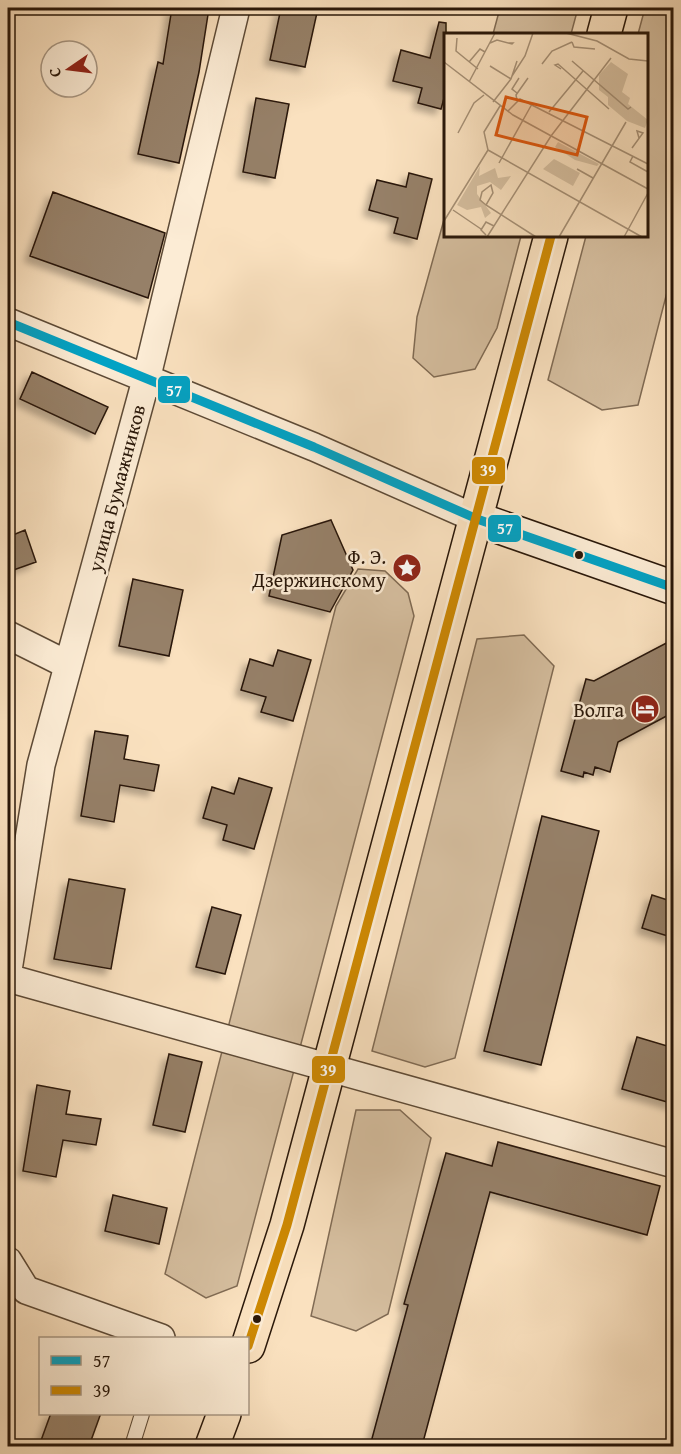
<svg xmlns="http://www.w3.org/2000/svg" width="681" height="1454" font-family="'Gentium Book Plus',serif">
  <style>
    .green { fill: #d6bfa0; stroke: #806b54; stroke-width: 1.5 }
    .building { fill: #968068; stroke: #291709; stroke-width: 1.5; filter: url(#shadow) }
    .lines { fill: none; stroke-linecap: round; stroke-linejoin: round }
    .lane-casing { stroke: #5d4a36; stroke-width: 16 }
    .street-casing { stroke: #5d4a36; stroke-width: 30 }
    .secondary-casing { stroke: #291709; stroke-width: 36 }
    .primary-casing { stroke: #291709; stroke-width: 36 }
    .lane { stroke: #fcecd5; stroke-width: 14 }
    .street { stroke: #fcecd5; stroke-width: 27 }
    .secondary { stroke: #fcecd5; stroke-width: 33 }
    .primary { stroke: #fae1bf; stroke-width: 33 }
    .bus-1-casing { stroke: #fcecd5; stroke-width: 14 }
    .bus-2-casing { stroke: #fcecd5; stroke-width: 14 }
    .bus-1 { stroke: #02a2c4; stroke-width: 9 }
    .bus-2 { stroke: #ce8902; stroke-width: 9 }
    .bus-dot { fill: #291709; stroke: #fcecd5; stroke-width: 2 }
    .labels { text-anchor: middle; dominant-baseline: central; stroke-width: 5; stroke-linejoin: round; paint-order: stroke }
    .street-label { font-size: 20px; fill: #291709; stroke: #fcecd5 }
    .poi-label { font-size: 20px; fill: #291709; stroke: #fcecd5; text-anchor: end }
    .inset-road { fill: none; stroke: #a69076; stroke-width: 1.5 }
    .view { fill: #de560c; fill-opacity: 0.15; stroke: #de560c; stroke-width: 3 }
    .inset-edge { fill: none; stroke: #291709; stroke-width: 3 }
    .line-badge { stroke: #fcecd5; stroke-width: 2 }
    .badge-label { font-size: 16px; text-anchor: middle; font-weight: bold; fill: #fff }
  </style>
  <defs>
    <filter id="shadow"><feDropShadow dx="-5.5" dy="5.5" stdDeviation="3" flood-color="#0004"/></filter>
  </defs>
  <rect width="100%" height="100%" fill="#fae1bf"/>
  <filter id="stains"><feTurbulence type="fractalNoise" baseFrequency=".00333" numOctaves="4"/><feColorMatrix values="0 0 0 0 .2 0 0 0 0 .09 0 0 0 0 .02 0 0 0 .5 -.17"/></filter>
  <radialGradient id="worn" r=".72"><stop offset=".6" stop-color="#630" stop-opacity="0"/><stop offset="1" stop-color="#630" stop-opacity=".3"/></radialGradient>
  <path class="green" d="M500,8H578L571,34H493Z
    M645,8H673V269L638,405L602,410L548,380L586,236H646V34H638Z
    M445,216L446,236H521L497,328L475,369L434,377L413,358L417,317Z
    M358,569L385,571L408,593L414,616L237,1286L206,1298L165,1274L336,606Z
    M524,635L554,666L455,1058L425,1067L372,1051L477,639Z
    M356,1110H400L431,1138L388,1314L356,1331L311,1316Z"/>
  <path class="building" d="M172,8H209L199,72L179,163L138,154L158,62L163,64Z
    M281,8H318L305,67L270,60Z
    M439,22L446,23V91L441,109L418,103L422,88L393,81L401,50L430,58Z
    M256,98L289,104L275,178L243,172Z
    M409,173L432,179L417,239L394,233L398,218L369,210L377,180L406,187Z
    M53,192L165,233L148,298L30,256Z
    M32,372L108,407L95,434L20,399Z
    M331,520L353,570L330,612L269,596L282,535Z
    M25,530L36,562L8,572V537Z
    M133,579L183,590L169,656L119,646Z
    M674,639V712L618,742L610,772L595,767L593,775L584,772L583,777L561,771L586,679L594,681Z
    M278,650L311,660L293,721L261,712L266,697L241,690L250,659L273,666Z
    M95,731L128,736L124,759L159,765L154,791L120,785L114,822L81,816Z
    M239,778L272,788L254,849L223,840L227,825L203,818L212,787L234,794Z
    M542,816L599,831L541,1065L484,1051Z
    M69,879L125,889L111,969L54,959Z
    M652,895L674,902V938L642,928Z
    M212,907L241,915L225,974L196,967Z
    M637,1037L674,1048V1104L622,1089Z
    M169,1054L202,1062L185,1132L153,1125Z
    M37,1085L70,1091L66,1114L101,1119L96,1145L63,1140L56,1177L23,1171Z
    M498,1142L660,1186L647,1235L490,1192L422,1446H370L408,1305L404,1304L446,1153L492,1166Z
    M113,1195L167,1208L159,1244L105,1231Z
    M51,1413H101L89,1446H39Z"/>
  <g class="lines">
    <g class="lane-casing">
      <path id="lane" d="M132,1446L142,1414"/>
    </g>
    <g class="street-casing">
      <path id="street" d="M8,322L314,447L477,519
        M8,635L68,665
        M8,970L41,765L146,380L236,8
        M8,978L674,1164
        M8,1261L26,1290L161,1338"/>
    </g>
    <g class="secondary-casing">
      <path id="secondary" d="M477,519L674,588"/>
    </g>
    <g class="primary-casing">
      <path id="primary" d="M604,34L611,8
        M248,1346L287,1225L551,236
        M212,1446L224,1414"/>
    </g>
    <use href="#lane" class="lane"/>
    <use href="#street" class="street"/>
    <use href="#secondary" class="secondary"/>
    <use href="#primary" class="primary"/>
    <g class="bus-1-casing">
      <path id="bus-1" d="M8,322L314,447L477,519L674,588"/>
    </g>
    <g class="bus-2-casing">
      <path id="bus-2" d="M248,1346L287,1225L551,236"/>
    </g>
    <use href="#bus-1" class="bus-1"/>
    <use href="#bus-2" class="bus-2"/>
  </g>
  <defs>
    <g id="sight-disc" transform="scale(1.5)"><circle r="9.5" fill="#8f2418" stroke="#fcecd5"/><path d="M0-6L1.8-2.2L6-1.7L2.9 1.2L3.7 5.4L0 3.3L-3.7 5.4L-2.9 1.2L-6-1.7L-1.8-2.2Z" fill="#fff"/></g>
    <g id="hotel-disc" transform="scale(1.5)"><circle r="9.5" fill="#8f2418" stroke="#fcecd5"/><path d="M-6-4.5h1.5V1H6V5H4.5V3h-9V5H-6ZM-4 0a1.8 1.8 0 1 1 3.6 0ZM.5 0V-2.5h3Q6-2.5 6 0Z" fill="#fff"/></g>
  </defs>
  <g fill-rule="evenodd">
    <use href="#sight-disc" x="407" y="568"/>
    <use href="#hotel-disc" x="645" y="709"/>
  </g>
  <g class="bus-dot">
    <circle cx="579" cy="555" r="5"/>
    <circle cx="257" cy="1319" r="5"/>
  </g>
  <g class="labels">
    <g class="street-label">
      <text transform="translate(116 488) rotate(-75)">улица Бумажников</text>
    </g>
    <g class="poi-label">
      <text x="386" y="556">Ф. Э.<tspan x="386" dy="23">Дзержинскому</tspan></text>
      <text x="624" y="709">Волга</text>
    </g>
  </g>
  <g transform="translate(444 33)">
    <rect width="204" height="204" fill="#fae1bf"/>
    <path d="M167,29L184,41L178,59L186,65L184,71L204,87L201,95L183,88L164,72V64L155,57V42ZM114,109L155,131L153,133L131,127L111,114ZM110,126L136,140L129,153L99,136ZM36,133L35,143L51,135L54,145L67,143L57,157L46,149L33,153V161L47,180L41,185L37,174L23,177L13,172Z" fill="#d6bfa0"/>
    <path class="inset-road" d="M122,0L153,8L185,26L204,28M13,5L12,18L34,36M128,9L130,14L151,16M46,10L53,7L68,11L69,10H64M128,28L184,76L187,74M0,29L69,82L204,156M25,29L36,16L41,19M98,31L108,18L128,9M46,33L67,46M117,36L111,32L114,31L165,76M68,43L81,23L89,0M25,49L51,0M73,60L68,56L75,45M73,67L72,62L84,45M49,69L67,46L73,28M64,78L76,66L204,131M105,79L139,38M14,100L30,70L40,62M188,115L199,100L193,98L195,105M44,117L198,204M189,123L186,129L204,139M55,130L88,71M133,136L149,145M42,172L36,167L38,159L47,152L49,160L42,172L92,204M9,177L37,196M0,188L44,117L40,99L56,73M42,202L37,197L42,189L50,193M43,204L107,103L167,25M115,204L182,89M180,204L204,160"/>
    <path class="view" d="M62,64L143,84L133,122L52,102Z"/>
    <rect width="204" height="204" class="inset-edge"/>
  </g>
  <g class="line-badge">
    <rect x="157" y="375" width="34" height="29" rx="6" fill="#02a2c4"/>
    <rect x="471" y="456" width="35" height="29" rx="6" fill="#ce8902"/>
    <rect x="487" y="514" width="35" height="29" rx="6" fill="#02a2c4"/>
    <rect x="311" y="1055" width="35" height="29" rx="6" fill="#ce8902"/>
  </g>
  <g class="badge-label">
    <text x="174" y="396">57</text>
    <text x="488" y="476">39</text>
    <text x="505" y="534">57</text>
    <text x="328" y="1076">39</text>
  </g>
  <rect width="681" height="1454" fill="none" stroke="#fae1bf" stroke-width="30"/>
  <rect x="9" y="9" width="663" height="1436" fill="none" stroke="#291709" stroke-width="3"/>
  <rect x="15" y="15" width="651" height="1424" fill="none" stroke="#291709" stroke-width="1.5"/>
  <rect x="39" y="1337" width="210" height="78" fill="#fcecd5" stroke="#a89783" stroke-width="1.5"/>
  <rect x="51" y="1356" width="30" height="9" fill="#02a2c4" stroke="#a89783" stroke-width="1.5"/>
  <text x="93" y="1367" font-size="18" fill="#291709">57</text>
  <rect x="51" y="1386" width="30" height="9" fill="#ce8902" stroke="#a89783" stroke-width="1.5"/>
  <text x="93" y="1397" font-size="18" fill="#291709">39</text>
  <g transform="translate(69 69) rotate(256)"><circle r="28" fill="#fcecd5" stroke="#a89783" stroke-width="1.5"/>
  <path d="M0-4.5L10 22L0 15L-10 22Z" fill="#8f2418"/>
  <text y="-9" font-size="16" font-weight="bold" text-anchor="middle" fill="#291709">С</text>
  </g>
  <rect width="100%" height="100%" filter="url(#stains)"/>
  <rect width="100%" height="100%" fill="url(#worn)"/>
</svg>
